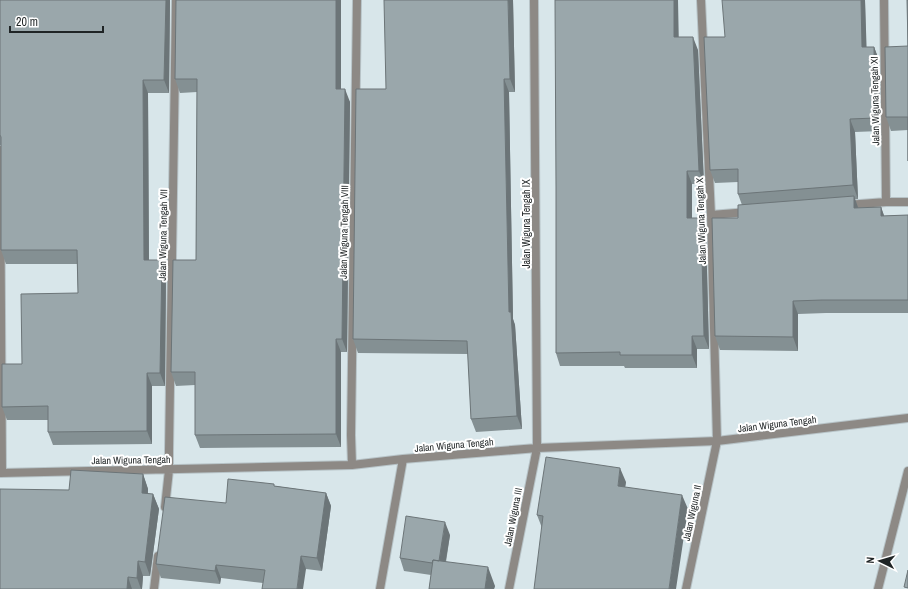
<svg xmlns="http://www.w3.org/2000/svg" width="908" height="589" font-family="'Archivo Narrow',sans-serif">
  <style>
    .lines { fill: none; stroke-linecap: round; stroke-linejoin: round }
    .street-casing { stroke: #b7c3c7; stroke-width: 10 }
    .street { stroke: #8d8985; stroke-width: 8 }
    .wall { fill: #849093 }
    .shaded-wall { fill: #6c7578 }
    .building { fill: #9aa7ab; stroke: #6c7578 }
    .labels { text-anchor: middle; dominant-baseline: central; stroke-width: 4; stroke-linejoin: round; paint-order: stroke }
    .street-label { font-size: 10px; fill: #1f2425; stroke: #fff }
  </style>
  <rect width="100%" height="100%" fill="#d8e6ea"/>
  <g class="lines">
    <g class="street-casing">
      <path id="street" d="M884,0L886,202
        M0,150L2,473
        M847,205L886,202H908
        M711,215L748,212
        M352,465L351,435L357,0
        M0,473L352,465L403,459L537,448L717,441L908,418
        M165,507L169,470V451L176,0
        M154,589L158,556
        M380,589L403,459
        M509,589L537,448L534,0
        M686,589L717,441L711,215L701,0
        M878,589L908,471"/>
    </g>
    <use href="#street" class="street"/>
  </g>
  <path class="wall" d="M0,0H170L169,93H148L149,260H162L166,273L165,386H152V444L53,445L48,432V420H7L2,407L22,364L78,293L77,264H6L1,250V145H0Z
    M176,0H341V89L350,102L347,352H341V447L200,448L195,435V385L176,386L171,372L196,260L197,92L180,93L175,79Z
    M513,0L515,92H509L513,319L515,325L522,429L476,432L471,419L468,354L358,353L353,339Z
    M865,0L866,47H874L879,60L880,131L855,132L858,199H855L858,208L881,207L884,216L908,215V313H826L798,314V351L720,350L715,336L738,218L742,205L738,194V182L715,183L710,170L725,37Z
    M679,37L698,50L704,184H692V218L706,231L709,349H697V368H625L624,366H560L556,353V187Z
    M908,46V130L891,131L886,117Z
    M143,474L148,489V494H153L159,509L150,576H143L142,589H0Z
    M626,482L625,487L688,509L542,528L537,515Z
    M275,486L326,493L331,506L322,571L306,569L263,583L221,578L220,584L161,578L156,564L226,503Z
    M450,535L446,562L495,586L494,589H429L431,575L404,571L400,558Z"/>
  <path class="shaded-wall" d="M166,0H170L169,93L164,80Z
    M336,0H341V102L336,89Z
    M508,0H513L515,92L510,79Z
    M674,0H678L679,50L674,37Z
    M861,0H865L867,60L862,47Z
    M693,37L698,50L704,184L699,171Z
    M874,47L879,60L880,131L875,118Z
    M504,79L509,92L513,319L515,325L522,429L517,416L509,312Z
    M143,80L148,93L149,273L144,260Z
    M345,89L350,102L347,352L342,339Z
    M850,119L855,132L858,199L853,185Z
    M687,171L692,184V231L687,218Z
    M854,196L859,210L854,208Z
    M881,207L886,221L881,216Z
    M701,218L706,231L709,349L704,336Z
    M162,260L166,273L165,386L160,373Z
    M793,301L798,314V351L793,337Z
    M692,336L697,349V368L692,355Z
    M336,339L341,352V447L336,434Z
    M147,373L152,386V444L147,431Z
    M620,468L626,482L623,500L618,486Z
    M143,474L148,489L147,508L142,493Z
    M326,493L331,506L322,571L317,558Z
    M153,494L159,509L150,576L145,562Z
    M682,495L688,509L676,589H669Z
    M445,522L450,535L443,577L439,564Z
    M301,556L306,569L303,589H297Z
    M138,561L143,576L142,589H141L137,578Z
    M216,565L221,578L220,584L215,571Z
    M488,567L495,586L494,589H485Z
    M128,577L132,589H127Z"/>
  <path class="building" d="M0,0H166L164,80H143L144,260H162L160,373H147V431L48,432V406L2,407V364H22L21,294L78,293L77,250H1V137L0,135Z
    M176,0H336V89H345L342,339H336V434L195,435V372H171L173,260H196L197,79H175Z
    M384,0H508L510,79H504L509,312H511L517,416L471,419L467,341L353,339L356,89H386Z
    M555,0H674V37H693L699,171H687V218H701L704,336H692V355H620V352L556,353V187Z
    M722,0H861L862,47H874L875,118L850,119L853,185L738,194V169L710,170L704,37H725Z
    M907,0H908V161V117H886L885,47L908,46Z
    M854,196V208L881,207V216L908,215V300H822L793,301V337L715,336L712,218H738V205Z
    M546,457L620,468L618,486L682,495L669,589H534L543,516L537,515Z
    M71,470L143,474L142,493L153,494L145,562L138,561L137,578L128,577L127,589H0V489L69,490Z
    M228,479L274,484V486L326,493L317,558L301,556L297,589H262L265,570L216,565L215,571L156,564L165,497L226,503Z
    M406,516L445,522L439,561L433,560L432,563L400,558Z
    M433,560L488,567L485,589H429Z
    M908,570V588L904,587Z"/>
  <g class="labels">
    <g class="street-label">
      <text transform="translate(875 101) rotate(-91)">Jalan Wiguna Tengah XI</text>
      <text transform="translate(701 221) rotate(-92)">Jalan Wiguna Tengah X</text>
      <text transform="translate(526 224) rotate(-90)">Jalan Wiguna Tengah IX</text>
      <text transform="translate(344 232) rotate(-89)">Jalan Wiguna Tengah VIII</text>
      <text transform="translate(163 235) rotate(-89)">Jalan Wiguna Tengah VII</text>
      <text transform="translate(777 424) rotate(-7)">Jalan Wiguna Tengah</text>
      <text transform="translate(454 445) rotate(-5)">Jalan Wiguna Tengah</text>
      <text transform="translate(131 460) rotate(-1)">Jalan Wiguna Tengah</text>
      <text transform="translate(692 513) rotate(-78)">Jalan Wiguna II</text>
      <text transform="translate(513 517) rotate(-79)">Jalan Wiguna III</text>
    </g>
  </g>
  <g transform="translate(880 561) rotate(275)" stroke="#ffffff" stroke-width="3" paint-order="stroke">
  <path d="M0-3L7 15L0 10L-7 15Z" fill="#1f2425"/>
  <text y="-6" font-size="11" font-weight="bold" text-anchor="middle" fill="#1f2425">N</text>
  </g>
  <path d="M10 26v6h93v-6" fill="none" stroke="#1f2425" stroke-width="2"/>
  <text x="16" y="26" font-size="12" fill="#1f2425" stroke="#ffffff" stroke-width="3" paint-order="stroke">20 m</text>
</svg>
